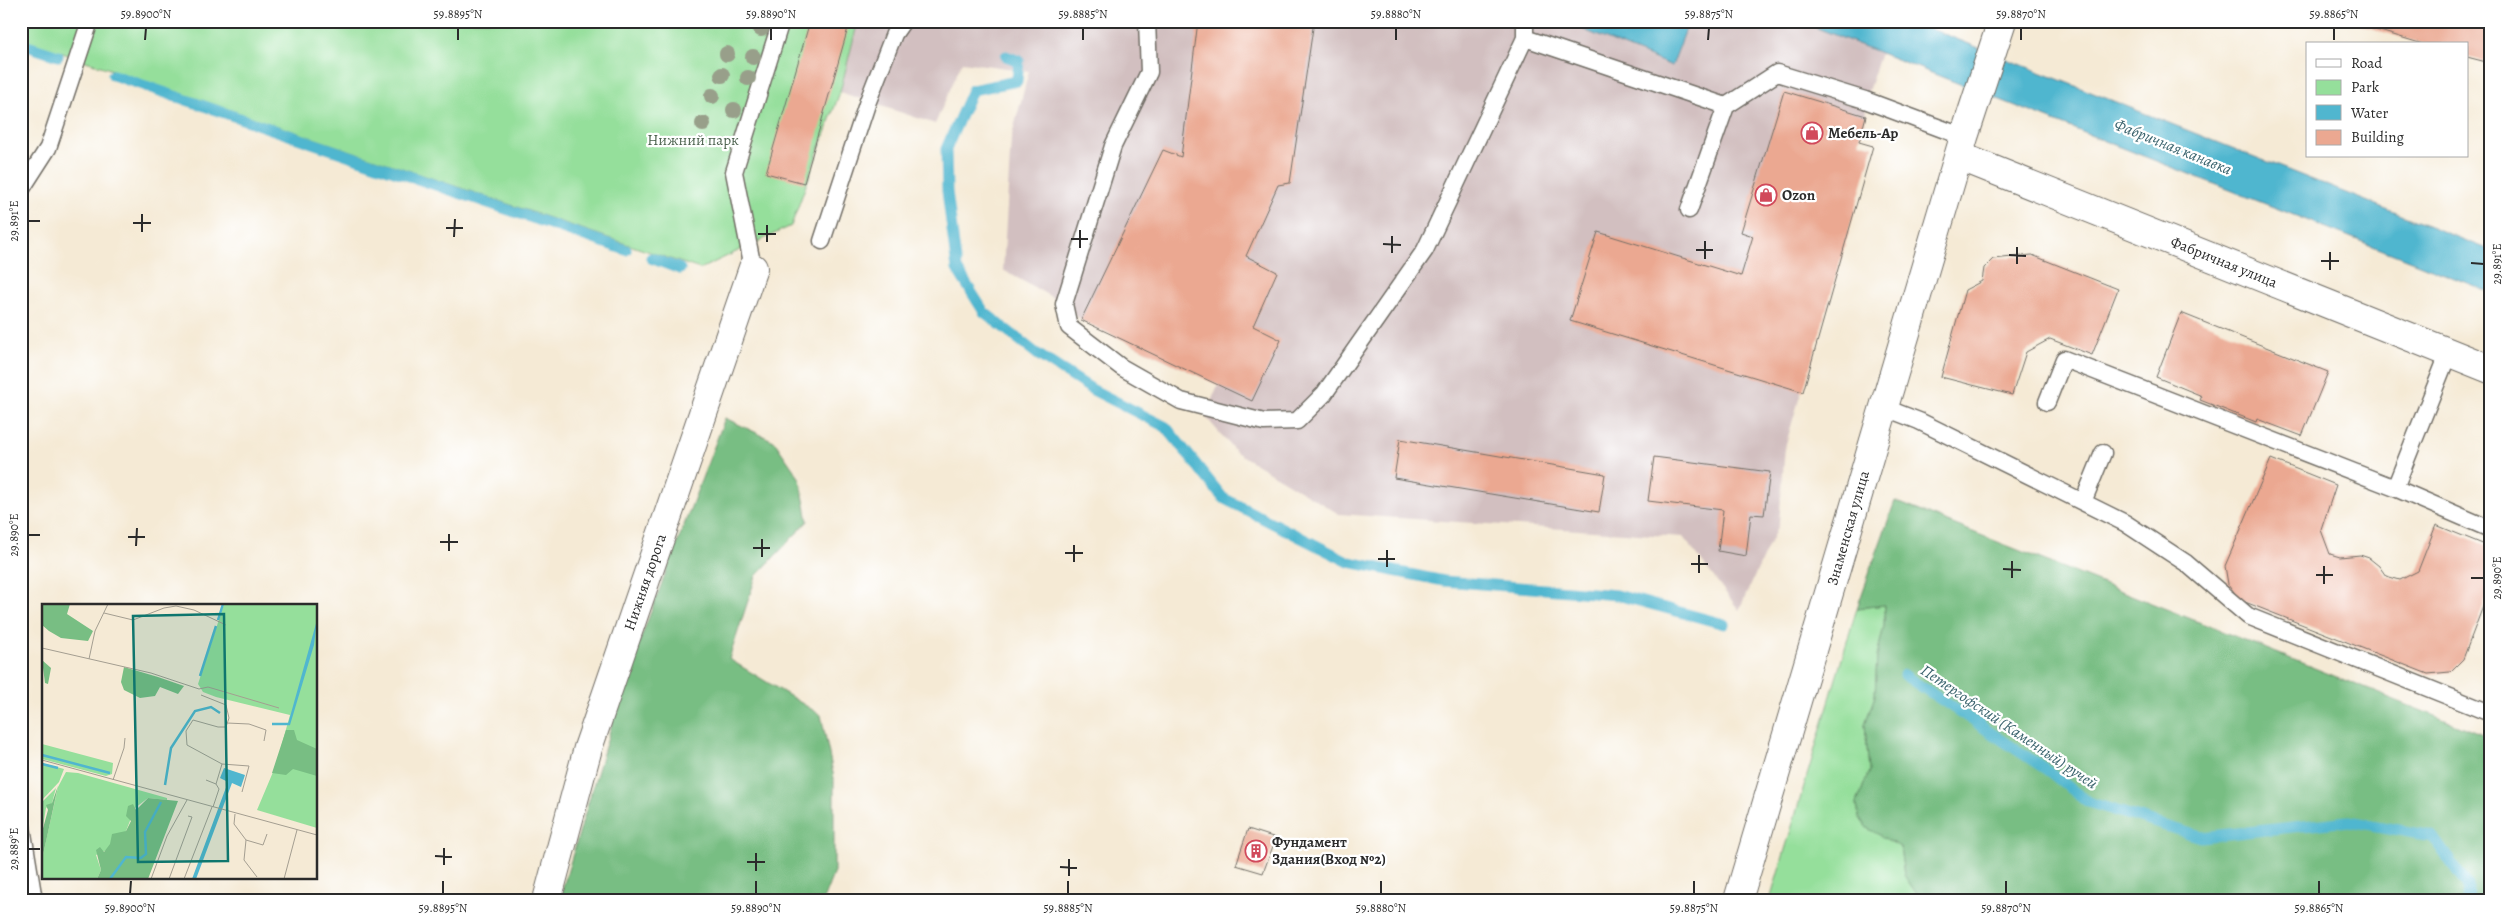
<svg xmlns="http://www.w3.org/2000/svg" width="2511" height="921" font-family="Alegreya,serif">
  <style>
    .industrial { fill: #d2bfc0 }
    .green { fill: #95df9b; stroke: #608563 }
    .forest { fill: #78be83; stroke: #527457 }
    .water { fill: #50b6cf; stroke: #3e707d }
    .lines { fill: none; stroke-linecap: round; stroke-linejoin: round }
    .stream { stroke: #50b6cf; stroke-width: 11 }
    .building { fill: #eba891 }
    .service-casing { stroke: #726e66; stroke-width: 19 }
    .minor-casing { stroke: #726e66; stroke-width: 30 }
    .service { stroke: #fff; stroke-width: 16 }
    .minor { stroke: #fff; stroke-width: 28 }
    .tree { fill: #989f8a }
    .ticks { fill: none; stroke: #2b2b2b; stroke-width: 2 }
    .labels { text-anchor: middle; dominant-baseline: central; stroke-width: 4.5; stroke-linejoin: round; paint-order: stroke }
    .poi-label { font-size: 15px; font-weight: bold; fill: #2b2b2b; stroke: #fff; text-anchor: start }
    .park-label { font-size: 15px; fill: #4b614d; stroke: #fff }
    .street-label { font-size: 15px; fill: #2b2b2b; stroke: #fff }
    .water-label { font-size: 16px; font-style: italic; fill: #3a636d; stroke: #fff }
    .inset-river { fill: none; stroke: #50b6cf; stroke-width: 2.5 }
    .inset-road { fill: none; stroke: #a49e91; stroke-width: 1 }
    .view { fill: #0f766e; fill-opacity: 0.15; stroke: #0f766e; stroke-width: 2.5 }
    .inset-edge { fill: none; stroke: #2b2b2b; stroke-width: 2.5 }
    .neatline { fill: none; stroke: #2b2b2b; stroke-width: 2 }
    .ticks-label { font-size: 12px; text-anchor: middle; fill: #2b2b2b }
  </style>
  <rect width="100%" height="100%" fill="#fff"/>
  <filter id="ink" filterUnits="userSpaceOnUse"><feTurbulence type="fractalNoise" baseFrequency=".02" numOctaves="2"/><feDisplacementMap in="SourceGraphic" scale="10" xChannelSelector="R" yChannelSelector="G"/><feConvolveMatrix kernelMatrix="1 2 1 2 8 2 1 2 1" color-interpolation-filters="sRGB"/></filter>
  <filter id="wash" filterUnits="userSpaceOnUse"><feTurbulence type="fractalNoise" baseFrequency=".0096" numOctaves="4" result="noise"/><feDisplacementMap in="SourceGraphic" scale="20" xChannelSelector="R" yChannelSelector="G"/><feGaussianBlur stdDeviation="1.12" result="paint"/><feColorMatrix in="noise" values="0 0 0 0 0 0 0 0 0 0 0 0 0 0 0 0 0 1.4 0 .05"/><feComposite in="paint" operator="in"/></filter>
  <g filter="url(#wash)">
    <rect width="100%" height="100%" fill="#f5ead5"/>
    <path class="industrial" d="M858,21H1892L1865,100L1866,116L1859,142L1873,146L1785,447L1779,523L1739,610L1683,537L1339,514L1236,452L1205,416L1218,385L1081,320L1064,304L1003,270L1011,139L1029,71L962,62L935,124L840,92Z"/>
    <path class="green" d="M21,21H858L840,92L791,226L700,269L21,39Z
      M1885,605L1884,626L1877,656L1875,696L1865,724L1869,771L1857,803L1859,817L1900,847L1904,875L1921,900H1770L1857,608Z"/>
    <path class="forest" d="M725,418L774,441L800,479L808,521L756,576L729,659L821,715L834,778V872L823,900H559L626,677Z
      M1895,501L2490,738V900H1921L1904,875L1900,847L1867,828L1859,817L1857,803L1869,771L1865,724L1875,696L1877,656L1884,626L1885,605L1857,608Z"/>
    <path class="water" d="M1562,21H1689L1672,66Z
      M1799,21H1911L2490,250V292Z"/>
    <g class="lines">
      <path class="stream" d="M21,44L58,56
        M1006,56L1019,61L1017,81L972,90L946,149L947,191L957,269L984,312L1037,354L1093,390L1166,427L1223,498L1349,562L1444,581L1617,595L1724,624
        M113,75L626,250
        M651,258L680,269
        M1904,675L2047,770L2088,802L2201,837L2349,821L2432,836L2468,886L2467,900"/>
    </g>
    <g id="blocks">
      <path class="building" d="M810,21H850L804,183L766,173Z
        M1198,21H1314L1290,183L1278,185L1246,256L1277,272L1253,326L1281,340L1252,401L1081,320L1163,150L1181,157Z
        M2347,21H2490V63L2467,57V44H2423Z
        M1784,91L1866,116L1859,142L1873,146L1803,392L1570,321L1598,232L1741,276L1753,236L1741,232Z
        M2032,255L2118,289L2092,355L2050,339L2026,352L2012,395L1941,377L1965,290L1982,281L1984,268L1993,259Z
        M2181,313L2328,372L2302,436L2257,419L2256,422L2200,400L2202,396L2156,377Z
        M1400,439L1605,474L1599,512L1394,478Z
        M1654,457L1770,472L1764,515L1751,514L1746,556L1718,551L1723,510L1648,501Z
        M2271,459L2336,485L2321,530L2330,554L2340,557L2360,555L2369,558L2379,566L2386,576L2400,580L2418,571L2436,525L2490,547V588L2463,659L2450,672L2428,674L2240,600L2228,584L2225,566Z
        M1248,829L1276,838L1263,873L1236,865Z"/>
    </g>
  </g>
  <g filter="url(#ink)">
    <use href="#blocks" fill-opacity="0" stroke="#726e66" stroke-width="1"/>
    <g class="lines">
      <g class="service-casing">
        <path id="service" d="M1147,21L1149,72L1113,146L1064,304L1069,327L1121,367L1181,401L1264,422L1297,421L1324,394L1425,250L1525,38L1726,106L1689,210
          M1525,38V21
          M1726,106L1777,73L1865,100L1964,137
          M21,190L48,148L90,21
          M822,241L868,101L894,34L903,21
          M753,268L734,172L781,21
          M2047,402L2064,359L2395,488L2490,529
          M1883,407L1919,421L2125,523L2186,563L2248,616L2490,713
          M2395,488L2449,352
          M2083,502L2103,453
          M21,821L34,900"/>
      </g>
      <g class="minor-casing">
        <path id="minor" d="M1959,156L2490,369
          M547,900L588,748L753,268
          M1738,900L1964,137L2002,21"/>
      </g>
      <use href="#service" class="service"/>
      <use href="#minor" class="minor"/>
    </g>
    <g class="tree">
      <circle cx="761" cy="29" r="8"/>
      <circle cx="727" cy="54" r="8"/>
      <circle cx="753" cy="57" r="8"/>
      <circle cx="722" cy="75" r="8"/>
      <circle cx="748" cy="78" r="8"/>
      <circle cx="712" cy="96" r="8"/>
      <circle cx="734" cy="110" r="8"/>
      <circle cx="703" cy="124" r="8"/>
    </g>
  </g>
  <path class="ticks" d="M145,40L146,28M458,40V28M771,40V28M1083,40V28M1396,40V28M1708,40L1709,28M2021,40V28M2334,40V28M28,221H40M133,223H151M446,228H463M142,232V214M758,234H776M454,237L455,219M1071,239H1088M767,242V225M1383,244L1401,245M1080,248V230M1696,250H1713M1392,253V236M2009,255L2026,256M1705,259V241M2321,261H2339M2471,263L2484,264M2017,264V247M2330,270V252M28,535H40M128,537H145M440,542H458M136,546L137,528M753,548H770M449,551V534M1065,553H1083M762,557V539M1378,559H1395M1074,562V545M1691,564H1708M1387,567V550M2003,569L2021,570M1699,573V555M2316,575H2333M2012,578V561M2471,578H2484M2324,584V566M28,849H40M435,856L452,857M747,862H765M444,865V848M1060,867L1077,868M756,871V853M1069,876V859M130,894L131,881M443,894V881M756,894V881M1068,894V881M1381,894V881M1694,894V881M2006,894V881M2319,894V881"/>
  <defs>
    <g id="shop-ring" transform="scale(1.125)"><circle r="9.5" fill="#fff" stroke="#d1495b" stroke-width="1.5"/><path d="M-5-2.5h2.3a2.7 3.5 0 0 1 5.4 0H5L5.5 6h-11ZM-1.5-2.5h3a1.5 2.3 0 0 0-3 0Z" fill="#d1495b"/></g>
    <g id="building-ring" transform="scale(1.125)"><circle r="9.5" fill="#fff" stroke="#d1495b" stroke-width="1.5"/><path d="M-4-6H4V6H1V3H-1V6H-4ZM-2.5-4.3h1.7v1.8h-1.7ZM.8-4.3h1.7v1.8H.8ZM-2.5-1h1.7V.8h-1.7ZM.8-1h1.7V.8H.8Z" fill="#d1495b"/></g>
  </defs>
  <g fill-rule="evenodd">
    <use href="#shop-ring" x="1812" y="133"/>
    <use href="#shop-ring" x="1766" y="195"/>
    <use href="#building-ring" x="1256" y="851"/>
  </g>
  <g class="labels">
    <g class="poi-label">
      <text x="1828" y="133">Мебель-Ар</text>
      <text x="1782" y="195">Ozon</text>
      <text x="1272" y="842">Фундамент<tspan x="1272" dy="17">Здания(Вход №2)</tspan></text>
    </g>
    <g class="park-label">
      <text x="693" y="140">Нижний парк</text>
    </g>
    <g class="street-label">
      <text transform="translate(2224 262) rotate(22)">Фабричная улица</text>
      <text transform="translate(1848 528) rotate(-74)">Знаменская улица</text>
      <text transform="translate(645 582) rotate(-71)">Нижняя дорога</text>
    </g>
    <g class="water-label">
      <text transform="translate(2173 147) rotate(22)">Фабричная канавка</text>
      <text transform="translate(2009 727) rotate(34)">Петергофский (Каменный) ручей</text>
    </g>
  </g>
  <g transform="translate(42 604)">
    <rect width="275" height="275" fill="#f5ead5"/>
    <path d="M182,0H275V224L215,206L234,161L248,111L174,93L161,88L156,80ZM0,140L71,159L70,170L64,172L0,155ZM0,159L22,165L17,178L0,196ZM24,168L36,169L125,194V196L106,194L93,204L84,227L65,246L54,251L59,266L55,275H0V255L16,183ZM14,184L10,199L4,204L0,228V198Z" fill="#95df9b"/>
    <path d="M0,0H28L25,10L51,27L46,37L19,34L7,27L0,21ZM0,56L9,64L6,80L3,79ZM82,63L116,73L142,82L136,90L118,83L113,92L98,94L82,86L79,78ZM244,126H252L255,136L275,145V172L251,165L244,171L230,169ZM16,182L5,233L0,255V228L6,206L4,201L10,199ZM106,194L136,197L106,275H55L59,266L54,246L58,243L62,248L68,240L70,230L84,227L89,217L84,212L86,202L91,200L94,206Z" fill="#78be83"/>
    <path d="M275,16L272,41L248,121L246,120ZM182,164L203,171L199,183L190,179L154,275H150L186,178L178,174Z" fill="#50b6cf"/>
    <path class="inset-river" d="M176,16L181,0M158,72L174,22M230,120H248M0,151L68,169M0,160L16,164M123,181L129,144L153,107L169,103L178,109M68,275L84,253L99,254L104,250L103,228L119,198"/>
    <path class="inset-road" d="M62,9L91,16L122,4L134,2L152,6L184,21M0,44L109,69L157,85L166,83L237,104M47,55L53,27L66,0M159,91L184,101L187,114L184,123H176L151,116L144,127L145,141L180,160L174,180L164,176M185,119L207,120L224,126L222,137M0,156L275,231M180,160L207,162L200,188M71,176L82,144L83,134M171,203L177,185L174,180M193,210L192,220L204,236L221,241L225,230M204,236L202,256L215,273M109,275L125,232L145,196M127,275L150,213L146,212M142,275L170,203M242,275L255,226"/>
    <path class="view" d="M182,10L186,257L96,258L91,12Z"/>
    <rect width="275" height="275" class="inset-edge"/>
  </g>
  <rect width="2511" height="921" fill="none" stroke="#fff" stroke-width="55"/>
  <rect x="2306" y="42" width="162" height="115" fill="#ffffff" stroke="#aaaaaa"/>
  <rect x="2316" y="59" width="25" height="8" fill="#ffffff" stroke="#aaaaaa"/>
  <text x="2351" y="68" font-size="15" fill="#2b2b2b">Road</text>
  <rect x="2316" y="80" width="25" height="15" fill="#95df9b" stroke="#aaaaaa"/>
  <text x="2351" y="92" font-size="15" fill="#2b2b2b">Park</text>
  <rect x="2316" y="105" width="25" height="15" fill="#50b6cf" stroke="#aaaaaa"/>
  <text x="2351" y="118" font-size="15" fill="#2b2b2b">Water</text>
  <rect x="2316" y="130" width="25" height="15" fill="#eba891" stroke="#aaaaaa"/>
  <text x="2351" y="142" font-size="15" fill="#2b2b2b">Building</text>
  <rect x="28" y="28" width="2456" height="866" class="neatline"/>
  <g class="ticks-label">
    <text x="146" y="18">59.8900°N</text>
    <text x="458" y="18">59.8895°N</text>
    <text x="771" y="18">59.8890°N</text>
    <text x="1083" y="18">59.8885°N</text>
    <text x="1396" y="18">59.8880°N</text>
    <text x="1709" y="18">59.8875°N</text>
    <text x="2021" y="18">59.8870°N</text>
    <text x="2334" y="18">59.8865°N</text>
    <text transform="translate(14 221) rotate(-90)" y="4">29.891°E</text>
    <text transform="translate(2497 264) rotate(-90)" y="4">29.891°E</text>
    <text transform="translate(14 535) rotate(-90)" y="4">29.890°E</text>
    <text transform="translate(2497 578) rotate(-90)" y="4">29.890°E</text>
    <text transform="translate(14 849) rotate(-90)" y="4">29.889°E</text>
    <text x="130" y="912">59.8900°N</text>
    <text x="443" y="912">59.8895°N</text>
    <text x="756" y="912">59.8890°N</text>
    <text x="1068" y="912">59.8885°N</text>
    <text x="1381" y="912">59.8880°N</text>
    <text x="1694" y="912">59.8875°N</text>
    <text x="2006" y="912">59.8870°N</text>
    <text x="2319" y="912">59.8865°N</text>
  </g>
</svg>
